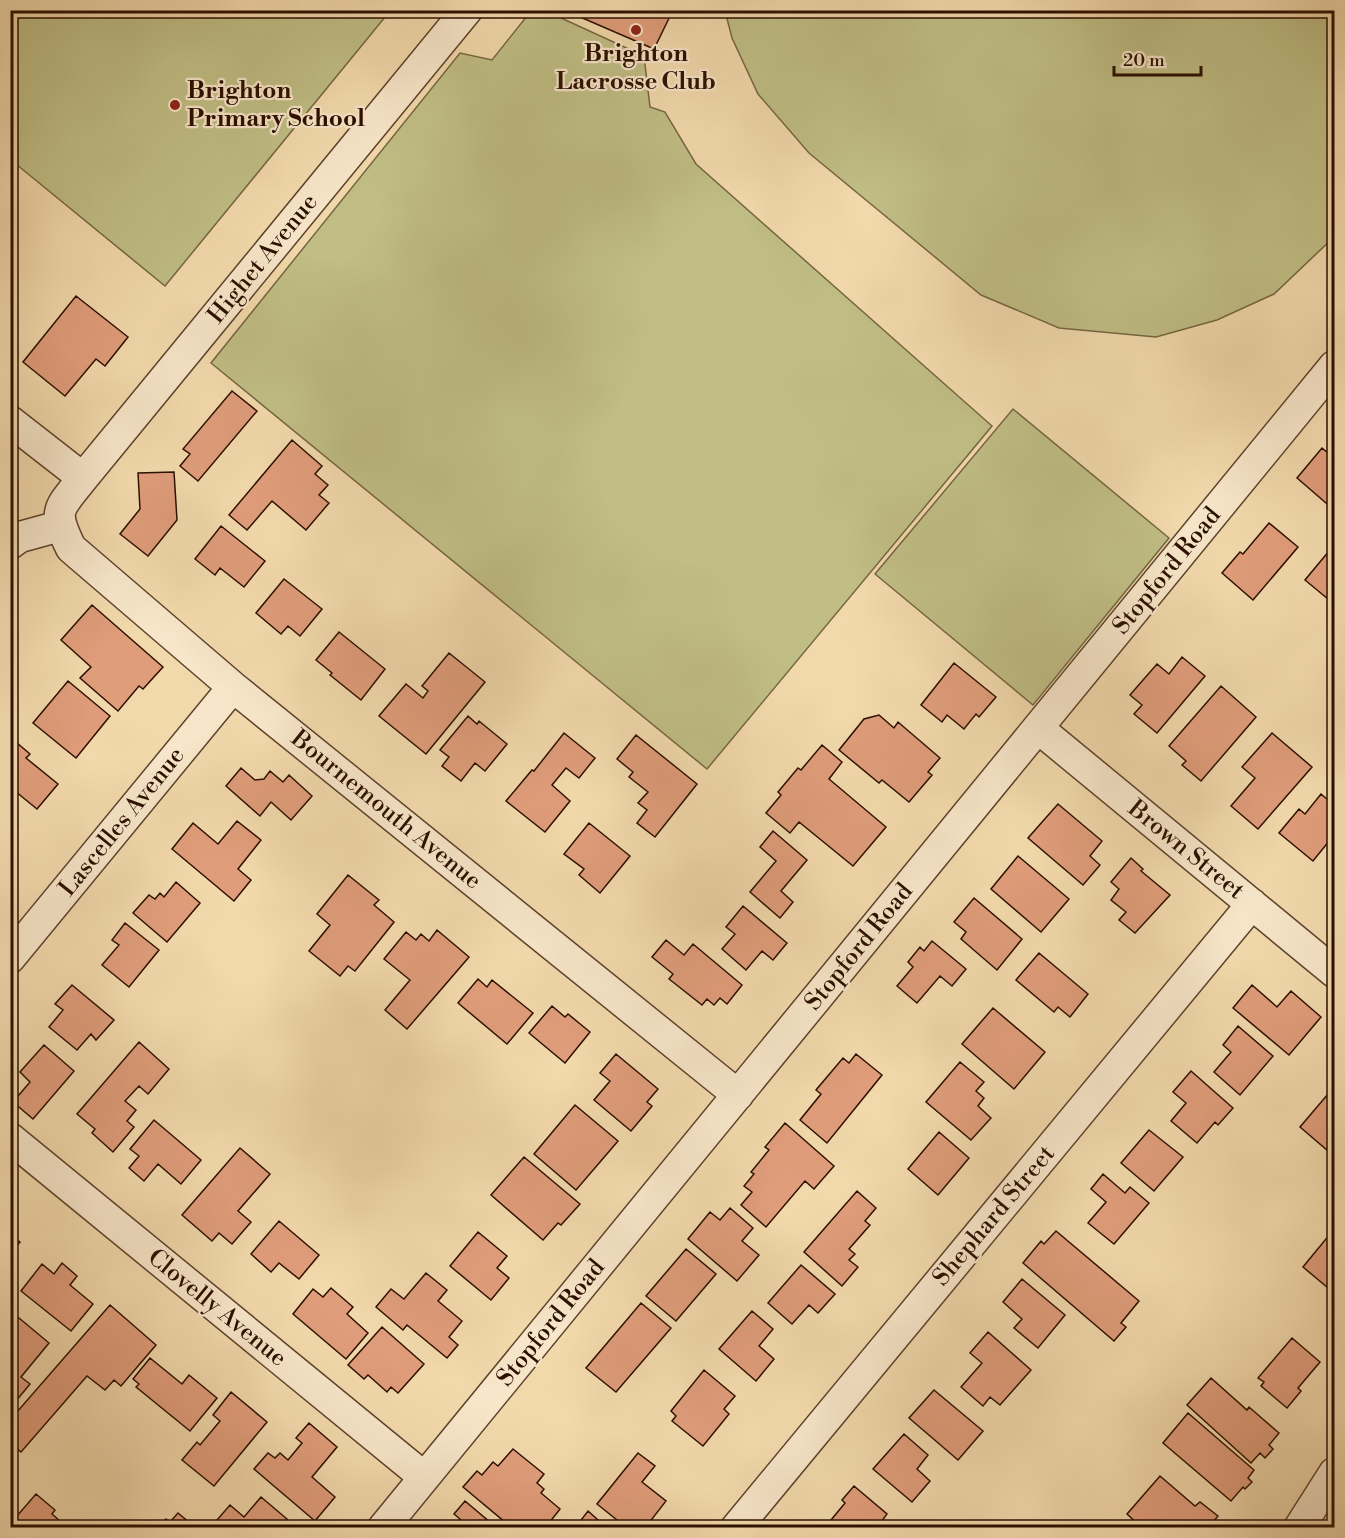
<svg xmlns="http://www.w3.org/2000/svg" width="1345" height="1538" font-family="'Libre Bodoni',serif">
  <style>
    .green { fill: #c0be85; stroke: #766642; stroke-width: 1.5 }
    .building { fill: #e09d7b; stroke: #2c0f00; stroke-width: 1.5 }
    .lines { fill: none; stroke-linecap: round; stroke-linejoin: round }
    .minor-casing { stroke: #5e422b; stroke-width: 33 }
    .minor { stroke: #f7e6c9; stroke-width: 30 }
    .poi-dot { fill: #8f2418; stroke: #f7e6c9; stroke-width: 2 }
    .labels { text-anchor: middle; dominant-baseline: central; stroke-width: 4.5; stroke-linejoin: round; paint-order: stroke }
    .poi-label { font-size: 24px; font-weight: bold; fill: #2c0f00; stroke: #f7e6c9 }
    .street-label { font-size: 24px; fill: #2c0f00; stroke: #f7e6c9 }
  </style>
  <rect width="100%" height="100%" fill="#f2d9ac"/>
  <filter id="stains"><feTurbulence type="fractalNoise" baseFrequency=".00333" numOctaves="4"/><feColorMatrix values="0 0 0 0 .2 0 0 0 0 .09 0 0 0 0 .02 0 0 0 .5 -.17"/></filter>
  <radialGradient id="worn" r=".72"><stop offset=".6" stop-color="#630" stop-opacity="0"/><stop offset="1" stop-color="#630" stop-opacity=".3"/></radialGradient>
  <path class="green" d="M10,11L11,10L390,11L165,286L11,160Z
    M531,11H546L644,56L650,107L665,112L696,164L992,426L707,769L211,363L460,53L492,60Z
    M725,11H1334V237L1274,294L1217,320L1156,337L1059,328L981,295L809,153L758,94L732,38Z
    M1013,409L1169,538L1033,705L875,574Z"/>
  <path class="building" d="M564,10H673L654,49Z
    M76,296L128,337L105,366L96,359L65,396L23,362Z
    M232,391L257,411L198,481L180,466L190,454L183,449Z
    M292,440L322,466L315,474L328,485L319,495L329,503L306,530L272,501L247,530L229,515Z
    M1322,448L1334,458V507L1333,509L1297,478Z
    M174,472L177,520L148,556L120,534L140,509L138,473Z
    M1269,523L1298,547L1253,600L1222,573L1240,552L1243,554Z
    M221,526L265,561L244,587L220,568L215,575L195,559Z
    M1334,545V604L1305,580Z
    M284,579L322,609L300,636L288,626L281,634L256,613Z
    M92,605L163,667L143,689L139,686L118,711L80,678L91,667L61,640Z
    M339,632L385,669L361,700L330,675L332,673L316,660Z
    M449,653L485,682L426,754L379,716L406,684L423,698L428,691L422,686Z
    M1182,657L1205,676L1157,733L1134,714L1142,705L1130,695L1157,664L1169,674Z
    M954,663L996,697L979,717L976,714L964,729L947,715L942,722L921,705Z
    M68,681L110,716L76,758L33,723Z
    M1221,686L1256,717L1201,781L1182,765L1186,761L1169,746Z
    M879,715L894,728L898,722L940,758L928,772L932,775L909,802L882,780L879,783L839,750L864,719Z
    M468,716L477,724L479,721L507,744L485,771L475,763L461,781L442,766L449,757L440,750Z
    M564,733L595,758L579,778L566,768L552,785L570,801L545,832L506,801L532,770L534,771Z
    M1272,733L1312,767L1258,829L1231,806L1255,778L1242,767Z
    M636,735L697,784L655,837L637,823L647,810L638,803L648,792L629,777L633,772L617,759Z
    M10,737L30,754L26,758L58,784L37,809L10,787Z
    M822,745L842,762L829,779L886,827L853,866L799,822L790,833L766,813L781,795L778,792L798,768L801,770Z
    M241,768L255,780L264,779L270,771L283,782L289,775L312,796L291,820L271,802L260,816L226,786Z
    M1321,794L1334,805V835L1313,861L1279,833L1299,809L1305,814Z
    M1058,804L1102,841L1090,856L1100,865L1083,885L1028,838Z
    M10,818L18,824L10,833Z
    M237,821L261,840L238,869L251,880L234,901L172,849L193,823L218,844Z
    M589,823L630,856L600,893L579,875L584,869L564,854Z
    M773,831L807,860L781,891L793,902L780,918L750,892L776,861L760,847Z
    M1018,856L1069,899L1041,932L991,889Z
    M1131,858L1143,869L1141,871L1170,895L1135,933L1119,920L1126,912L1111,900L1119,889L1111,882Z
    M1334,864V877L1328,871Z
    M348,875L379,900L374,905L394,922L355,971L348,966L340,976L309,951L330,925L317,914Z
    M176,882L200,903L167,942L133,913L149,895L155,899L160,893L164,897Z
    M974,898L1022,939L997,970L961,939L966,932L954,922Z
    M743,906L787,943L773,960L762,951L746,970L722,949L735,934L726,927Z
    M125,923L159,950L129,987L102,965L119,945L112,940Z
    M437,930L469,957L407,1029L385,1010L410,980L384,959L406,932L416,940L421,934L429,941Z
    M666,940L684,955L693,944L742,985L727,1004L720,998L714,1005L707,999L702,1005L669,979L673,974L652,957Z
    M932,941L966,969L952,986L940,976L917,1003L897,986L913,967L908,962L920,947L924,951Z
    M1039,953L1088,994L1070,1017L1058,1007L1054,1012L1016,980Z
    M478,979L487,987L492,980L533,1013L507,1044L458,1003Z
    M72,985L114,1020L96,1040L91,1034L77,1050L49,1027L63,1010L55,1004Z
    M1252,985L1277,1007L1291,991L1321,1017L1289,1055L1233,1008Z
    M552,1006L565,1017L568,1014L590,1032L565,1063L529,1033Z
    M993,1008L1045,1052L1014,1089L962,1044Z
    M1238,1026L1273,1056L1240,1095L1214,1072L1231,1052L1223,1045Z
    M139,1042L169,1069L148,1094L139,1086L125,1101L136,1110L127,1121L134,1127L113,1152L92,1133L95,1129L77,1114Z
    M44,1045L74,1071L33,1119L13,1102L30,1082L20,1072Z
    M616,1054L658,1089L647,1102L652,1106L631,1131L594,1100L610,1081L600,1073Z
    M856,1054L882,1075L827,1143L800,1120L821,1094L816,1090L843,1058L849,1063Z
    M960,1062L984,1082L976,1091L984,1098L978,1106L991,1118L971,1140L926,1102Z
    M1191,1071L1233,1108L1218,1125L1215,1122L1197,1143L1171,1121L1186,1103L1173,1092Z
    M1334,1087V1156L1300,1127Z
    M575,1105L618,1141L576,1190L534,1154Z
    M154,1120L201,1160L181,1184L158,1164L144,1181L129,1168L139,1156L130,1149Z
    M785,1123L834,1166L814,1189L805,1181L766,1227L741,1205L752,1192L744,1186L754,1174L751,1172L769,1150L765,1147Z
    M1149,1130L1183,1157L1154,1191L1121,1163Z
    M939,1132L969,1158L938,1195L908,1169Z
    M240,1148L270,1174L238,1211L251,1222L232,1244L219,1233L212,1241L182,1215Z
    M524,1157L580,1204L561,1225L558,1223L543,1240L491,1195Z
    M1103,1174L1125,1193L1130,1187L1149,1203L1114,1244L1088,1223L1106,1202L1091,1189Z
    M857,1191L876,1208L865,1221L870,1225L849,1249L855,1254L849,1260L858,1267L842,1286L804,1252Z
    M730,1208L753,1228L742,1241L759,1255L737,1281L688,1239L710,1212L720,1220Z
    M279,1221L319,1255L299,1279L279,1263L271,1272L251,1254Z
    M1056,1231L1139,1301L1121,1323L1126,1327L1114,1341L1023,1263L1041,1241L1044,1244Z
    M478,1232L507,1256L497,1268L509,1278L491,1300L450,1266Z
    M10,1234L20,1242L10,1253Z
    M1330,1234L1334,1238V1293L1303,1267Z
    M686,1249L716,1274L676,1321L646,1296Z
    M62,1263L77,1276L70,1285L93,1304L71,1331L21,1291L42,1264L54,1274Z
    M801,1265L835,1294L818,1313L809,1305L792,1324L768,1303Z
    M426,1273L447,1290L438,1301L462,1321L449,1337L458,1345L447,1358L407,1325L403,1330L376,1307L391,1289L404,1299Z
    M1022,1279L1065,1315L1038,1348L1014,1328L1022,1319L1003,1302Z
    M331,1288L353,1307L347,1314L368,1333L346,1359L293,1314L313,1289L323,1297Z
    M641,1303L671,1328L616,1392L586,1368Z
    M110,1305L156,1345L121,1386L114,1380L105,1390L87,1376L21,1452L10,1443V1420Z
    M752,1311L773,1329L759,1346L774,1359L756,1381L719,1349Z
    M19,1318L49,1343L21,1377L30,1384L11,1407L10,1328Z
    M382,1327L424,1364L398,1393L391,1387L387,1392L368,1375L364,1379L348,1365Z
    M988,1332L1031,1370L1000,1405L990,1397L983,1406L961,1387L982,1363L970,1353Z
    M1292,1338L1320,1362L1298,1388L1301,1391L1287,1408L1261,1386L1264,1382L1258,1378Z
    M150,1358L182,1384L189,1375L217,1398L190,1431L136,1387L139,1384L133,1379Z
    M704,1370L735,1396L724,1409L729,1414L703,1446L672,1421L676,1416L671,1411Z
    M1211,1378L1247,1410L1249,1407L1279,1433L1269,1445L1273,1449L1265,1458L1260,1453L1251,1463L1187,1405Z
    M934,1390L983,1431L958,1460L909,1418Z
    M231,1392L267,1422L214,1486L182,1460L197,1442L200,1445L220,1421L213,1415Z
    M1188,1413L1254,1470L1248,1478L1252,1482L1245,1489L1243,1487L1231,1501L1163,1443Z
    M309,1423L337,1447L312,1477L335,1497L315,1521L254,1469L268,1453L275,1458L280,1453L288,1460L302,1443L296,1438Z
    M904,1434L928,1455L917,1469L930,1481L912,1502L873,1469Z
    M513,1449L544,1474L537,1483L544,1489L541,1493L560,1509L545,1528H512L463,1487L477,1471L482,1475L493,1462L498,1466Z
    M638,1453L655,1466L642,1482L666,1501L645,1528H627L597,1504Z
    M1160,1476L1195,1506L1200,1502L1218,1516L1208,1528H1142L1127,1514Z
    M854,1486L887,1514L877,1528H839L831,1520L845,1503L842,1500Z
    M36,1494L55,1510L52,1514L68,1528H10V1524Z
    M261,1497L287,1519L280,1528L211,1527L230,1505L244,1517Z
    M465,1501L497,1528H452L460,1519L454,1514Z
    M588,1511L607,1528H575Z
    M178,1513L196,1528H159L166,1519L170,1522Z"/>
  <g class="lines">
    <g class="minor-casing">
      <path id="minor" d="M467,10L83,478C58,510 52,509 71,548L233,687L738,1095
        M10,421L83,478
        M10,544L20,537L60,526
        M1038,728L1334,972
        M10,958L233,687
        M10,1138L424,1477
        M383,1528L1334,366
        M736,1528L1252,904
        M1299,1528L1334,1473"/>
    </g>
    <use href="#minor" class="minor"/>
  </g>
  <g class="poi-dot">
    <circle cx="636" cy="30" r="6"/>
    <circle cx="175" cy="105" r="6"/>
  </g>
  <g class="labels">
    <g class="poi-label">
      <text x="636" y="54">Brighton<tspan x="636" dy="28">Lacrosse Club</tspan></text>
      <text x="187" y="91" text-anchor="start">Brighton<tspan x="187" dy="28">Primary School</tspan></text>
    </g>
    <g class="street-label">
      <text transform="translate(263 259) rotate(-51)">Highet Avenue</text>
      <text transform="translate(1167 571) rotate(-51)">Stopford Road</text>
      <text transform="translate(386 810) rotate(39)">Bournemouth Avenue</text>
      <text transform="translate(122 822) rotate(-51)">Lascelles Avenue</text>
      <text transform="translate(1186 850) rotate(39)">Brown Street</text>
      <text transform="translate(859 947) rotate(-51)">Stopford Road</text>
      <text transform="translate(994 1216) rotate(-50)">Shephard Street</text>
      <text transform="translate(217 1308) rotate(39)">Clovelly Avenue</text>
      <text transform="translate(551 1323) rotate(-51)">Stopford Road</text>
    </g>
  </g>
  <rect width="1345" height="1538" fill="none" stroke="#f2d9ac" stroke-width="36"/>
  <rect x="12" y="12" width="1321" height="1514" fill="none" stroke="#2c0f00" stroke-width="3"/>
  <rect x="18" y="18" width="1309" height="1502" fill="none" stroke="#2c0f00" stroke-width="1.5"/>
  <path d="M1114 66v9h87v-9" fill="none" stroke="#2c0f00" stroke-width="3"/>
  <text x="1123" y="66" font-size="18" fill="#2c0f00" stroke="#f7e6c9" stroke-width="4.5" paint-order="stroke">20 m</text>
  <rect width="100%" height="100%" filter="url(#stains)"/>
  <rect width="100%" height="100%" fill="url(#worn)"/>
</svg>
